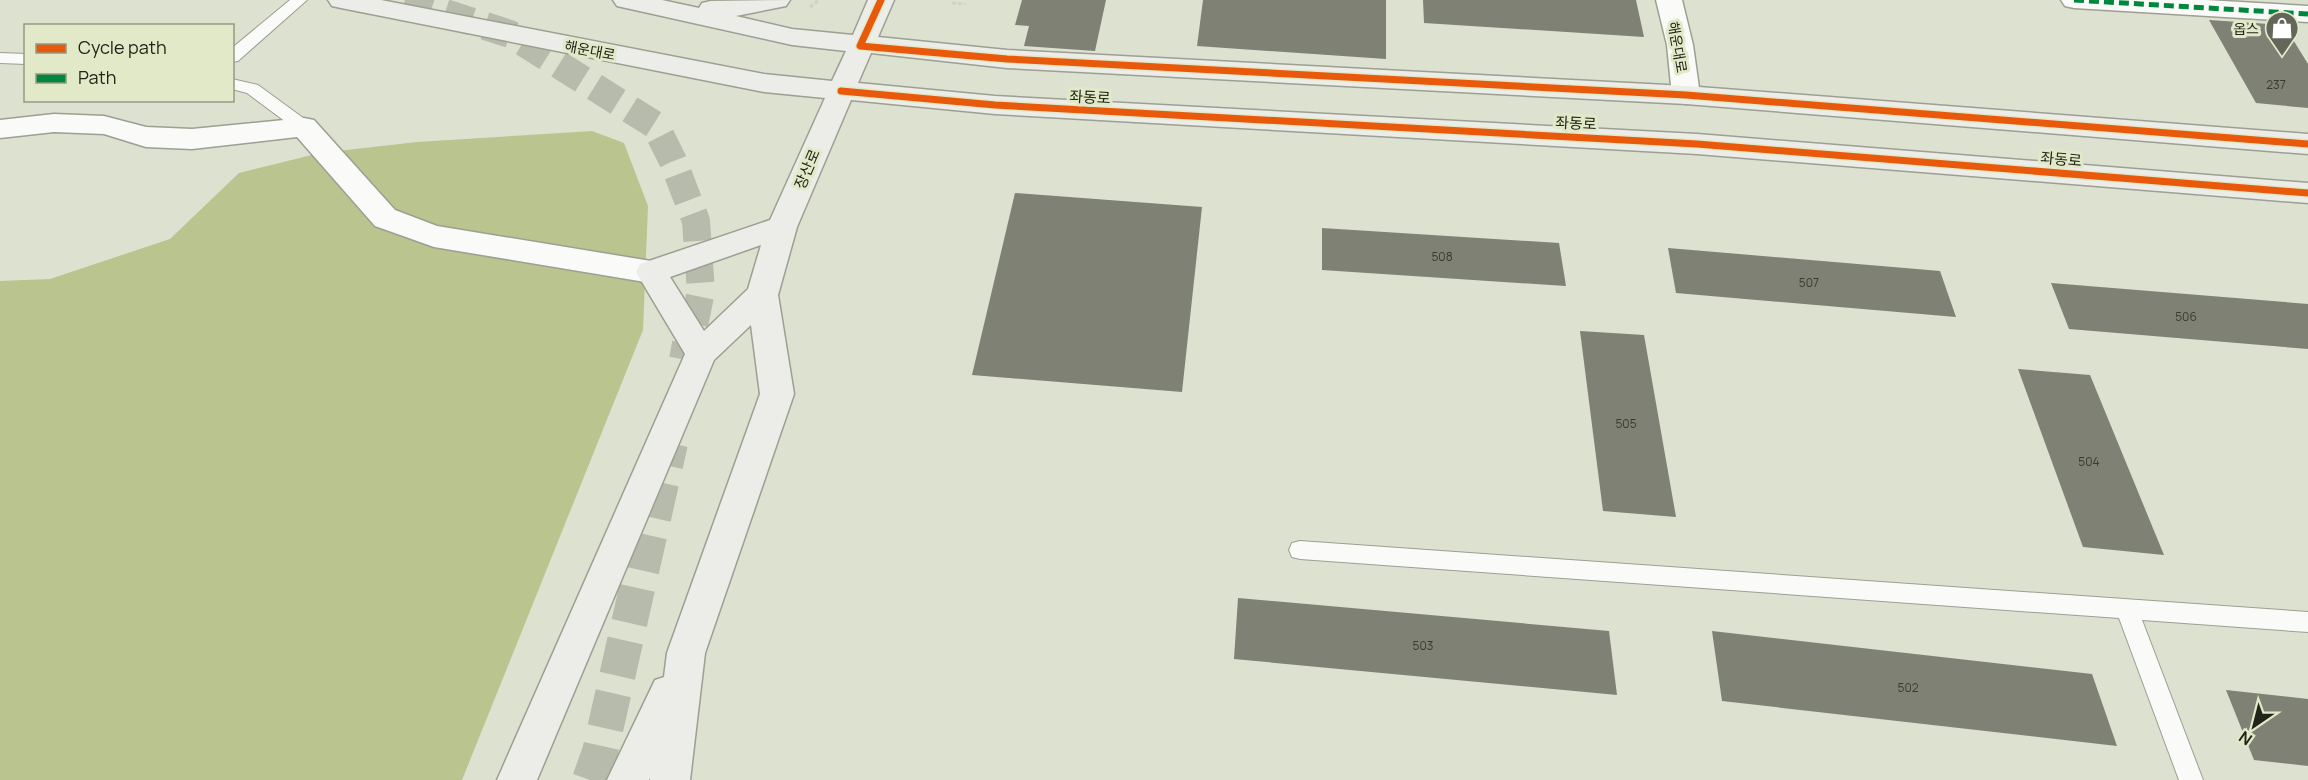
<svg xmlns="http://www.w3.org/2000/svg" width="2308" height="780" font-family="Manrope,'Noto Sans KR',sans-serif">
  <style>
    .forest { fill: #b9c48f }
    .building { fill: #7e8174 }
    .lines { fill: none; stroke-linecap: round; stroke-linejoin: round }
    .trunk-tunnel-far1 { stroke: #b7bbab; stroke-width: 28; stroke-dasharray: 28 14; stroke-linecap: butt }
    .trunk-tunnel { stroke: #b7bbab; stroke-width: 36; stroke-dasharray: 36 18; stroke-linecap: butt }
    .service-casing { stroke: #9c9f92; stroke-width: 2 }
    .minor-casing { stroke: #9c9f92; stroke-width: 3 }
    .secondary-casing { stroke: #9c9f92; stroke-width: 3 }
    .path { stroke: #cfd1cc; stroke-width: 3; stroke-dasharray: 4 2; stroke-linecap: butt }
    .service { fill: #fafaf8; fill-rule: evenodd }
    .minor { fill: #fafaf8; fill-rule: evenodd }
    .secondary { fill: #ecede8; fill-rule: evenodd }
    .quiet { stroke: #00873e; stroke-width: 5; stroke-dasharray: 10 5; stroke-linecap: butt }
    .cycleway-casing { stroke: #e1e9c8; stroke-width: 10 }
    .cycleway { stroke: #e8590c; stroke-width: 7 }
    .labels { text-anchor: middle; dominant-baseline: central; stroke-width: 6; stroke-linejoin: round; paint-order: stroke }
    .number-label { font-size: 12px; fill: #383b2f }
    .far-poi-label { font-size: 14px; fill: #212418; stroke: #e1e9c8; text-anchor: end }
    .far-street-label { font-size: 14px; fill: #212418; stroke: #e1e9c8 }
    .street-label { font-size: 15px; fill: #212418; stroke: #e1e9c8 }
  </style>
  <rect width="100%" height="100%" fill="#dde1d0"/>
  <path class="forest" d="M592,131L624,143L648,206L643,330L462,780H0V281L50,279L170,239L239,173L320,153L417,142Z"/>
  <path class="building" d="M1022,0H1106L1095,51L1024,46L1029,26L1015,25Z
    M1203,0H1386V59L1197,46Z
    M1423,0H1636L1644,37L1424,23Z
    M2209,20L2284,25L2308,64V108L2256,103Z
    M1015,193L1202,207L1182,392L972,375Z
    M1322,228L1559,243L1566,286L1322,270Z
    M1668,248L1940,271L1956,317L1676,293Z
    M2051,283L2308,304V349L2069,329Z
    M1580,331L1644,335L1676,517L1603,511Z
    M2018,369L2090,375L2164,555L2083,547Z
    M1238,598L1609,631L1617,695L1234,659Z
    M1712,631L2092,674L2117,746L1722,701Z
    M2226,690L2308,699V766L2254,760Z"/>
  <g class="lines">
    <path class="trunk-tunnel-far1" d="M405,0L510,34L655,125L673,161L696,221L701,291L690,345"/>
    <path class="trunk-tunnel" d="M687,360L690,344
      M590,780L600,752L670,443"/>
    <g class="service-casing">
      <path id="service" d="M290,0H307L238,61L232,62V48Z
        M0,53L26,54V64L0,63Z
        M232,79L258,85L310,123L312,127L310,131H298L247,93L232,89Z
        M1300,541L2308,612V632L2142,620L2203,780H2179L2119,618L1300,559L1292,557L1289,550L1292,543Z"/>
    </g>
    <g class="minor-casing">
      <path id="minor" d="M1656,0H1682L1693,45L1700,95L1696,101L1686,104L1676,101L1672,95L1667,45Z
        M2061,0H2206L2308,6V22L2074,8L2065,6Z
        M54,114L104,116L146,127L192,129L304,118L314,120L395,210L437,226L651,261L662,264L666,272L662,280L651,283L434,247L375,226L297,137L192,149L146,147L104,134L54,132L0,138V120Z"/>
    </g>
    <g class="secondary-casing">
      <path id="secondary" d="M328,0H381L764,74L832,81L846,51L792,45L626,8L617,6L613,0H662L699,8L702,3L711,1L790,0L786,6L736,16L792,29L853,35L868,0H894L878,37L1007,50L1686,86L2308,134V154L1686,104L1007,68L871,53L858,83L995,96L1697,134L2308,183V203L1697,154L995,114L851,100L797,227L778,295L794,394L705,653L690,780H650V778L649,780H607L655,680L664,677L667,653L760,394L751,325L714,360L537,780H497L685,354L636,272L640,264L770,220L825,98L764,92L341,8L332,6ZM761,245L748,289L704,331L670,277Z"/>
    </g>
    <path class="path" d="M952,3L965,4
      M810,7L819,0"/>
    <use href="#service" class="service"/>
    <use href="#minor" class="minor"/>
    <use href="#secondary" class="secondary"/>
    <path class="quiet" d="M2074,0L2308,14"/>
    <g class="cycleway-casing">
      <path id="cycleway" d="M881,0L860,46L1007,59L1686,95L2308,144
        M841,91L995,105L1697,144L2308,193"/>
    </g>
    <use href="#cycleway" class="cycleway"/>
  </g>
  <defs>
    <g id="shop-pin" transform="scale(1.725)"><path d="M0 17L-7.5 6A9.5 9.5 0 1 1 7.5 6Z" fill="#636658" stroke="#e1e9c8"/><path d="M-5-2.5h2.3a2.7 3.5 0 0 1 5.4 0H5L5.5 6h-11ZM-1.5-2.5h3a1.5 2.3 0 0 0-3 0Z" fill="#fff"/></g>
  </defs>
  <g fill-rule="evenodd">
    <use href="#shop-pin" x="2282" y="28"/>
  </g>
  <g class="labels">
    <g class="number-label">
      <text x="2276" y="84">237</text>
      <text x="1442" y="256">508</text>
      <text x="1809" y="282">507</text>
      <text x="2186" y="316">506</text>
      <text x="1626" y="423">505</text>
      <text x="2089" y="461">504</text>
      <text x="1423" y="645">503</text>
      <text x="1908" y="687">502</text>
    </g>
    <g class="far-poi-label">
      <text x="2259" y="28">옵스</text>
    </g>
    <g class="far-street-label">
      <text transform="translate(1678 47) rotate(80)">해운대로</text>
      <text transform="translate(590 50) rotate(11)">해운대로</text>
    </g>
    <g class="street-label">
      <text transform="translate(1090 97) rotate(3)">좌동로</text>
      <text transform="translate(1576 123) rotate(3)">좌동로</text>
      <text transform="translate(2061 159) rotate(5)">좌동로</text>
      <text transform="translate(807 169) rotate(-67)">장산로</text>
    </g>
  </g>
  <rect x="24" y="24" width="210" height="78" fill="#e1e9c8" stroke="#949a82" stroke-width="1.5"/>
  <rect x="36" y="44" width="30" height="9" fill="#e8590c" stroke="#949a82" stroke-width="1.5"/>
  <text x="78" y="54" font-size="18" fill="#212418">Cycle path</text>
  <rect x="36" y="74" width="30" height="9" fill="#00873e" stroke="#949a82" stroke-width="1.5"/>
  <text x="78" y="84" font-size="18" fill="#212418">Path</text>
  <g transform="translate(2254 726) rotate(215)" stroke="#e1e9c8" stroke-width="4.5" paint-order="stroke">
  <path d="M0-4.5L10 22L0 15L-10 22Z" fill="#212418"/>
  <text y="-9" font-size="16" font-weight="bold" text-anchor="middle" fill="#212418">N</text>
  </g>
</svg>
